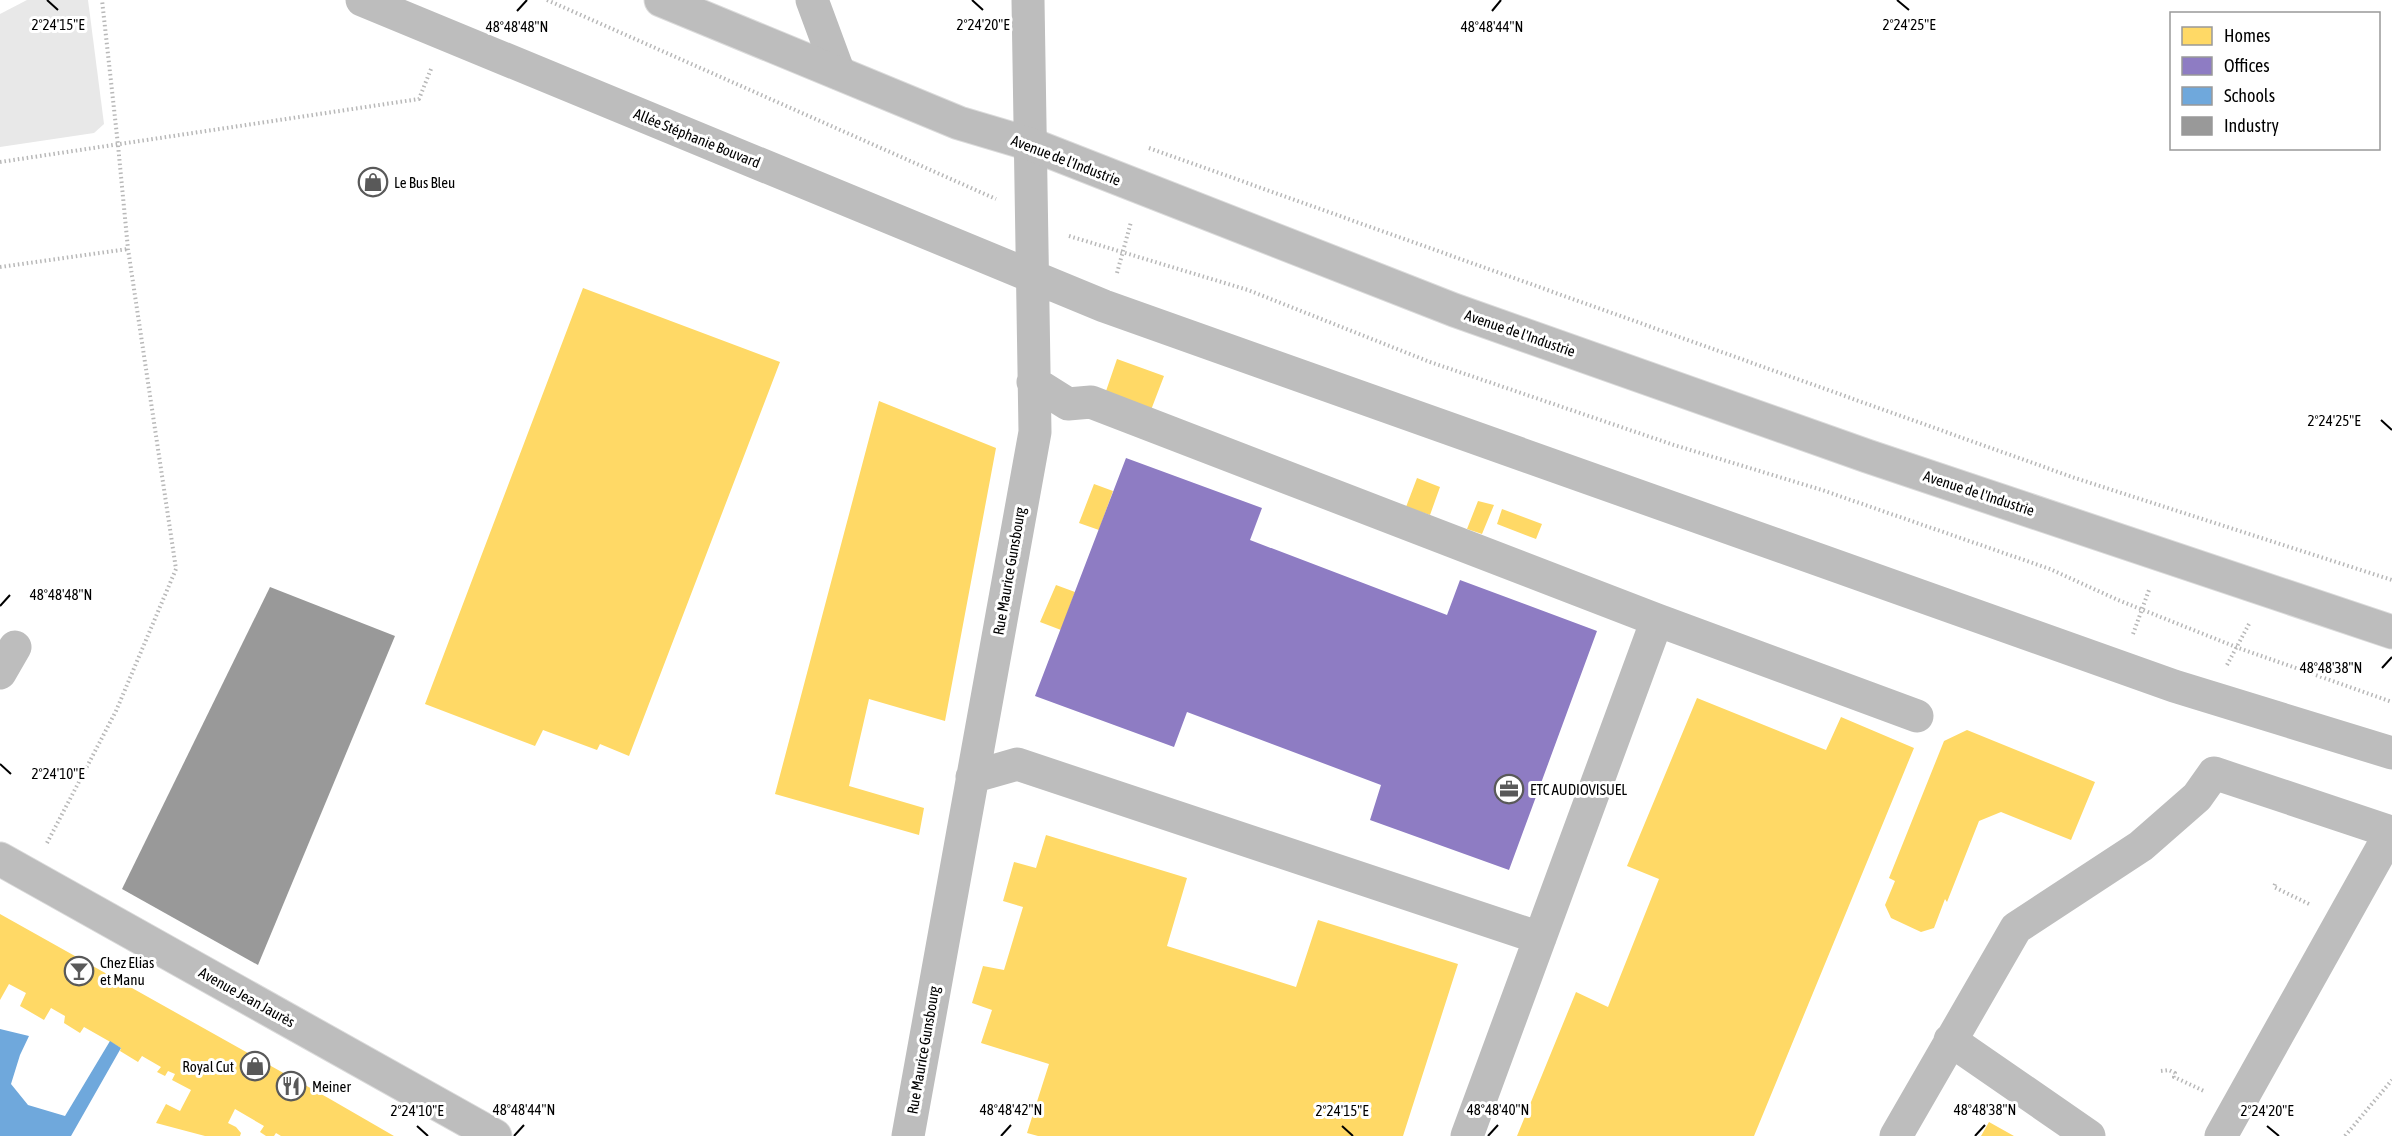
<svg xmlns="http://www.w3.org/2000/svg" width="2392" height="1136" font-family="'Asap Condensed',sans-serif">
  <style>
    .green { fill: #e8e8e8 }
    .homes { fill: #ffd966 }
    .offices { fill: #8e7cc3 }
    .schools { fill: #6fa8dc }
    .industry { fill: #999 }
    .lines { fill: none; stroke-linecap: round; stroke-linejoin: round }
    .major-casing { stroke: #dbdbdb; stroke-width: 35 }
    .path { stroke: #b8b8b8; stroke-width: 4; stroke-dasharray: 1.5 3; stroke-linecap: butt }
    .minor { stroke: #bdbdbd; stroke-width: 33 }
    .major { stroke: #bdbdbd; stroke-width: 33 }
    .ticks { fill: none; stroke: #000; stroke-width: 2 }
    .labels { text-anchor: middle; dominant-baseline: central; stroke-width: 6; stroke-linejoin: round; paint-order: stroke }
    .street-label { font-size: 15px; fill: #000; stroke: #fff }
    .poi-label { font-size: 15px; fill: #000; stroke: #fff; text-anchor: start }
    .ticks-label { font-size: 15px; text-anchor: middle; fill: #000; stroke: #fff; stroke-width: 6; stroke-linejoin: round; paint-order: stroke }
  </style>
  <rect width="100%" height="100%" fill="#fff"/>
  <path class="green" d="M27,0H88L104,124L94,133L0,147V14Z"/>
  <path class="homes" d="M583,288L780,362L629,756L600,744L597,750L543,730L535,746L425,704Z
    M1117,359L1164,376L1151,410L1105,394Z
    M879,401L996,448L945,721L869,699L849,786L924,808L919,835L775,794Z
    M1417,478L1440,487L1430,515L1406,507Z
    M1094,484L1113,491L1099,530L1079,523Z
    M1478,501L1494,505L1482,534L1467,529Z
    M1502,509L1542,524L1536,539L1497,524Z
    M1056,585L1075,592L1061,630L1040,622Z
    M1697,698L1826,750L1841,717L1914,748L1754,1136H1517L1576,992L1608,1007L1659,879L1627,866Z
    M1967,730L2095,782L2071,840L2001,812L1979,821L1947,902L1945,899L1934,928L1921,932L1891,918L1885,905L1895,881L1889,878L1944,741Z
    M1046,835L1187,878L1167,946L1296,987L1318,920L1458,964L1403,1136H1038L1027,1133L1049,1064L981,1043L992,1010L972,1003L983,966L1004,970L1023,907L1003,901L1014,862L1036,868Z
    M0,914L330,1099L394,1136H281L276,1133L274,1136H266L260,1132L264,1126L235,1109L228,1123L236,1127L241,1133L240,1136H205L156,1123L166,1104L180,1111L191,1090L172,1080L175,1074L168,1071L165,1076L157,1072L161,1067L142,1056L138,1062L120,1051L121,1048L84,1027L80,1033L64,1023L65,1016L51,1008L44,1020L20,1006L26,993L9,984L0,1000Z
    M1989,1122L2014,1136H1981Z"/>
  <path class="offices" d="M1126,458L1262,508L1250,540L1447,615L1460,580L1597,631L1509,870L1370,820L1381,785L1187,712L1174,747L1035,696Z"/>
  <path class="schools" d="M0,1029L29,1036L20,1055L11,1084L28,1105L65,1116L110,1041L121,1048L71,1136H0Z"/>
  <path class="industry" d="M270,587L395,636L258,965L122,889Z"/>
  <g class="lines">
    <g class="major-casing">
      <path id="major" d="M661,0L959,123L1030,144L1454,310L1867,456L2392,632
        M0,859L495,1136"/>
    </g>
    <path class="path" d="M547,0L996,199
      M1149,148L2075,478L2392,580
      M0,162L419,99L431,69
      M1069,236L1248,290L1430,362L1674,445L1822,490L2050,569L2118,600L2236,647L2392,702
      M0,267L128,249
      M1117,273L1131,222
      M2133,634L2149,590
      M2227,665L2249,624
      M47,843L116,711L176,569L128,249L118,145L102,0
      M2275,884L2274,887L2309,904
      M2161,1071L2169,1070L2175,1073L2174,1077L2204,1091
      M2345,1136L2392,1080"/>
    <path class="minor" d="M362,0L1104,306L2174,686L2392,753
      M812,0L839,73
      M1033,382L1068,404L1091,402L1657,620L1917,716
      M0,673L15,647
      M972,777L1017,764L1540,938
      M1950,1040L2089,1136
      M908,1136L1035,432L1028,0
      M1467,1136L1657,620
      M1896,1136L2016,928L2141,846L2197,797L2214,773L2391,832L2221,1136"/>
    <use href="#major" class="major"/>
  </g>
  <path class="ticks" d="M47,0L58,10M972,0L983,10M1897,0L1909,10M517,11L527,0M1492,11L1501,0M2381,420L2392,430M0,606L10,595M2382,668L2392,657M0,764L11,774M417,1126L428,1136M1342,1126L1353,1136M2267,1126L2279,1136M514,1136L524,1125M1001,1136L1011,1125M1488,1136L1498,1125M1975,1136L1985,1125"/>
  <defs>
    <g id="shop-ring" transform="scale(1.5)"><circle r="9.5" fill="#fff" stroke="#595959" stroke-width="1.5"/><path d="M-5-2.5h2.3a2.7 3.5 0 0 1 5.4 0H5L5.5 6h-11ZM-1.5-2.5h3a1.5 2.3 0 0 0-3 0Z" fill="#595959"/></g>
    <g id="office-ring" transform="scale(1.5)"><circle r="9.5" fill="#fff" stroke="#595959" stroke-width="1.5"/><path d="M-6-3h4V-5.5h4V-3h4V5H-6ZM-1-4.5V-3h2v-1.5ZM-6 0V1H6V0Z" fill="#595959"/></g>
    <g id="bar-ring" transform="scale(1.5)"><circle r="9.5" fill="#fff" stroke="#595959" stroke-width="1.5"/><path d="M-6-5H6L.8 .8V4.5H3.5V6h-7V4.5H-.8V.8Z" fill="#595959"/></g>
    <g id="restaurant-ring" transform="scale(1.5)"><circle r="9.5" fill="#fff" stroke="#595959" stroke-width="1.5"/><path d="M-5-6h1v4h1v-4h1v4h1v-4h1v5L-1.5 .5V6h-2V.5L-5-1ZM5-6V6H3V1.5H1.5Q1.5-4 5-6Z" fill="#595959"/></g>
  </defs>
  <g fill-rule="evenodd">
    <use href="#shop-ring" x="373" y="182"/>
    <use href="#office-ring" x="1509" y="789"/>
    <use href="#bar-ring" x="79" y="971"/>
    <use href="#shop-ring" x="255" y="1066"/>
    <use href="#restaurant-ring" x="291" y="1086"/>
  </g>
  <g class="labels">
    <g class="street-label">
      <text transform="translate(697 138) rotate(22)">Allée Stéphanie Bouvard</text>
      <text transform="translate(1066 160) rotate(21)">Avenue de l'Industrie</text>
      <text transform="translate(1520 333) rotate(19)">Avenue de l'Industrie</text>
      <text transform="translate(1979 493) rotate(18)">Avenue de l'Industrie</text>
      <text transform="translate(1009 571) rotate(-80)">Rue Maurice Gunsbourg</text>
      <text transform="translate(247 997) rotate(29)">Avenue Jean Jaurès</text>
      <text transform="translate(923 1050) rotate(-80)">Rue Maurice Gunsbourg</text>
    </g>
    <g class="poi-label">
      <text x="394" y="182">Le Bus Bleu</text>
      <text x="1530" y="789">ETC AUDIOVISUEL</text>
      <text x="100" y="962">Chez Elias<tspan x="100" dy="17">et Manu</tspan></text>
      <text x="234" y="1066" text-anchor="end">Royal Cut</text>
      <text x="312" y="1086">Meiner</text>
    </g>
  </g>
  <g class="ticks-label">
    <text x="58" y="30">2°24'15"E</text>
    <text x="1909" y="30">2°24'25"E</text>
    <text x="983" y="30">2°24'20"E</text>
    <text x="517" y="32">48°48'48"N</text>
    <text x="1492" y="32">48°48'44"N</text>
    <text x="2334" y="426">2°24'25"E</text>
    <text x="61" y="600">48°48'48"N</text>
    <text x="2331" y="673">48°48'38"N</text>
    <text x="58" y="779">2°24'10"E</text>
    <text x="524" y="1115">48°48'44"N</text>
    <text x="1011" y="1115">48°48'42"N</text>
    <text x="1498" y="1115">48°48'40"N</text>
    <text x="1985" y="1115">48°48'38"N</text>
    <text x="417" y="1116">2°24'10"E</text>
    <text x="1342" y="1116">2°24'15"E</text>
    <text x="2267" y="1116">2°24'20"E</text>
  </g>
  <rect x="2170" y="12" width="210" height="138" fill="#ffffff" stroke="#999999" stroke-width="1.5"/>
  <rect x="2182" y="27" width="30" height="18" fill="#ffd966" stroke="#999999" stroke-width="1.5"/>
  <text x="2224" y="42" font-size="18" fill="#000000">Homes</text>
  <rect x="2182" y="57" width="30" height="18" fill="#8e7cc3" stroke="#999999" stroke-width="1.5"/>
  <text x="2224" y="72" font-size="18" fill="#000000">Offices</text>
  <rect x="2182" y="87" width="30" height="18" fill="#6fa8dc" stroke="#999999" stroke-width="1.5"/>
  <text x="2224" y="102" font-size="18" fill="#000000">Schools</text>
  <rect x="2182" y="117" width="30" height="18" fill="#999999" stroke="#999999" stroke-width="1.5"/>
  <text x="2224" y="132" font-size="18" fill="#000000">Industry</text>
</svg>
